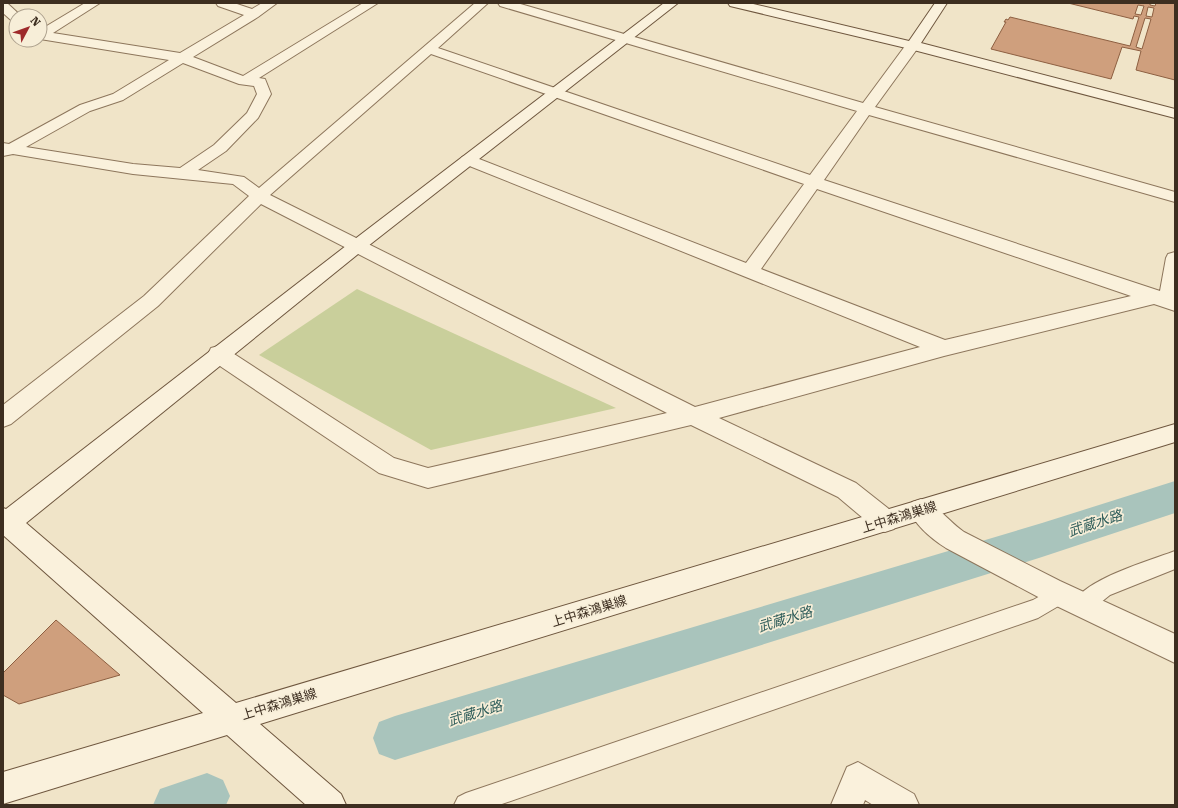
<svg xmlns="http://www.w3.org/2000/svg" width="1178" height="808" font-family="'Roboto Serif','Noto Sans JP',serif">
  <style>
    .green { fill: #c9cf9b }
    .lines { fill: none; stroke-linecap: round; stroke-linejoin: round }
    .canal { fill: #a9c4bc; fill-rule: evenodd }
    .building { fill: #cf9f7d; stroke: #8d5f41; fill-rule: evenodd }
    .lane-casing { stroke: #8d765c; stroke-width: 2 }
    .street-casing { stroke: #8d765c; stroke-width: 2 }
    .secondary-casing { stroke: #6f573f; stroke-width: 2 }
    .lane { fill: #faf1dc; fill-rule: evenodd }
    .street { fill: #faf1dc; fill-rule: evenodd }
    .secondary { fill: #faf1dc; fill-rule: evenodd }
    .labels { text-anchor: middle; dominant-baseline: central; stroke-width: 3.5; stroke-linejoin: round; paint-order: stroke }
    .near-street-label { font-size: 13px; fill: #3d2e20; stroke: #f7eed8 }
    .near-water-label { font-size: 14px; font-style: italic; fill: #2f5d5a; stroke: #f7eed8 }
  </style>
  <rect width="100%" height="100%" fill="#f0e4c8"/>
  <path class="green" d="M357,289L616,408L431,450L259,355Z"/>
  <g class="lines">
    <path class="canal" d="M1175,481V513L1042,557L395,760L379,754L373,738L379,722L395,716L1042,523Z
      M207,773L223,780L230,796L226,805H153L160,789Z"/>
  </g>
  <path class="building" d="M1068,3H1150V5L1155,6L1156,3H1175V80L1136,70L1141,51L1122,47L1111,79L991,49L1006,22H1004L1006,19L1008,20L1010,17L1130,46L1139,17L1134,16L1133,19ZM1138,5L1144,6L1141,15L1135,14ZM1148,7L1154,8L1152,17L1146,16ZM1145,18L1151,19L1142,49L1136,47Z
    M56,620L120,675L19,704L3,695V673Z"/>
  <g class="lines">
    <g class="lane-casing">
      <path id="lane" d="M1175,551V569L1110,595L1090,611L1083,614L1076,611L1073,604C1084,579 1149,561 1175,551Z
        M1060,585L1067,587L1070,594L1067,601L1038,618L499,805H454L458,797L466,793L1033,600Z"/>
    </g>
    <g class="street-casing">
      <path id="street" d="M3,3H7L20,15L16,16V22L12,21L3,13Z
        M85,3H100L53,33L180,53L244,15L218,6L216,3H234L252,9L262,3H277L258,17L193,57L243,76L363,3H378L259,78L265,79L271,94L258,118L226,151L198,170L244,177L259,188L475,3H488L438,48L810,175L857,111L500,6L498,3H517L863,103L908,42H918L920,45L875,107L1175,192V202L869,115L824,180L1160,291L1166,258L1168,254L1175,252V311L1154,304L944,356L719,418L856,483L894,513L897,521L894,529L885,532L876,529L838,497L691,425L428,488L379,473L211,360L208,354L211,348L218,346L225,348L394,458L428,468L667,413L261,204L158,306L11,424L3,427V405L144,296L249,196L233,184L133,174L13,154L3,156V143L9,144L80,105L113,94L169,60L40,39V30ZM431,54L804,184L746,263L474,157L468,155L462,157L460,160L462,163L920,347L695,407L270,195ZM183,63L239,84L254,86L257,94L247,113L214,145L180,168L133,164L26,147L90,111L123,100ZM817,189L1131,296L945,340L761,269Z
        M921,499C938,505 949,522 964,532L1060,581L1175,634V663L1042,599L946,548C932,539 916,526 909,510L912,502Z
        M858,762L914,794L919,805H873L865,800L863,805H831L847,767Z"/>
    </g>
    <g class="secondary-casing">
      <path id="secondary" d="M664,3H678L363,250L26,523L236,703L1175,424V442L260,724L341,794L346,805H306L227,735L3,804V772L203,713L3,535V508L6,509L351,242Z
        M728,3H749L909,41L935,3H947L921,43L1175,109V118L906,48L730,6Z"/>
    </g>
    <use href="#lane" class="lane"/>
    <use href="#street" class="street"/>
    <use href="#secondary" class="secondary"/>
  </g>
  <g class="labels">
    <g class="near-street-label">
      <text transform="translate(899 517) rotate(-17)">上中森鴻巣線</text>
      <text transform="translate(589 611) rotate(-17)">上中森鴻巣線</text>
      <text transform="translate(279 704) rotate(-17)">上中森鴻巣線</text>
    </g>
    <g class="near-water-label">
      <text transform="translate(1095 523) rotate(-18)">武蔵水路</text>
      <text transform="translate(785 619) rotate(-17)">武蔵水路</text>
      <text transform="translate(475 713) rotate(-17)">武蔵水路</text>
    </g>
  </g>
  <rect width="1178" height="808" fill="none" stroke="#3d2e20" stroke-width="8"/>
  <g transform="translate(28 28) rotate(49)"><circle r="19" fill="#f7eed8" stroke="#ada18e"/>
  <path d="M0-3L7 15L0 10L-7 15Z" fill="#9e2a2b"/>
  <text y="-6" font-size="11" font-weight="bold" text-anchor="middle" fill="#3d2e20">N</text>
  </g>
</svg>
